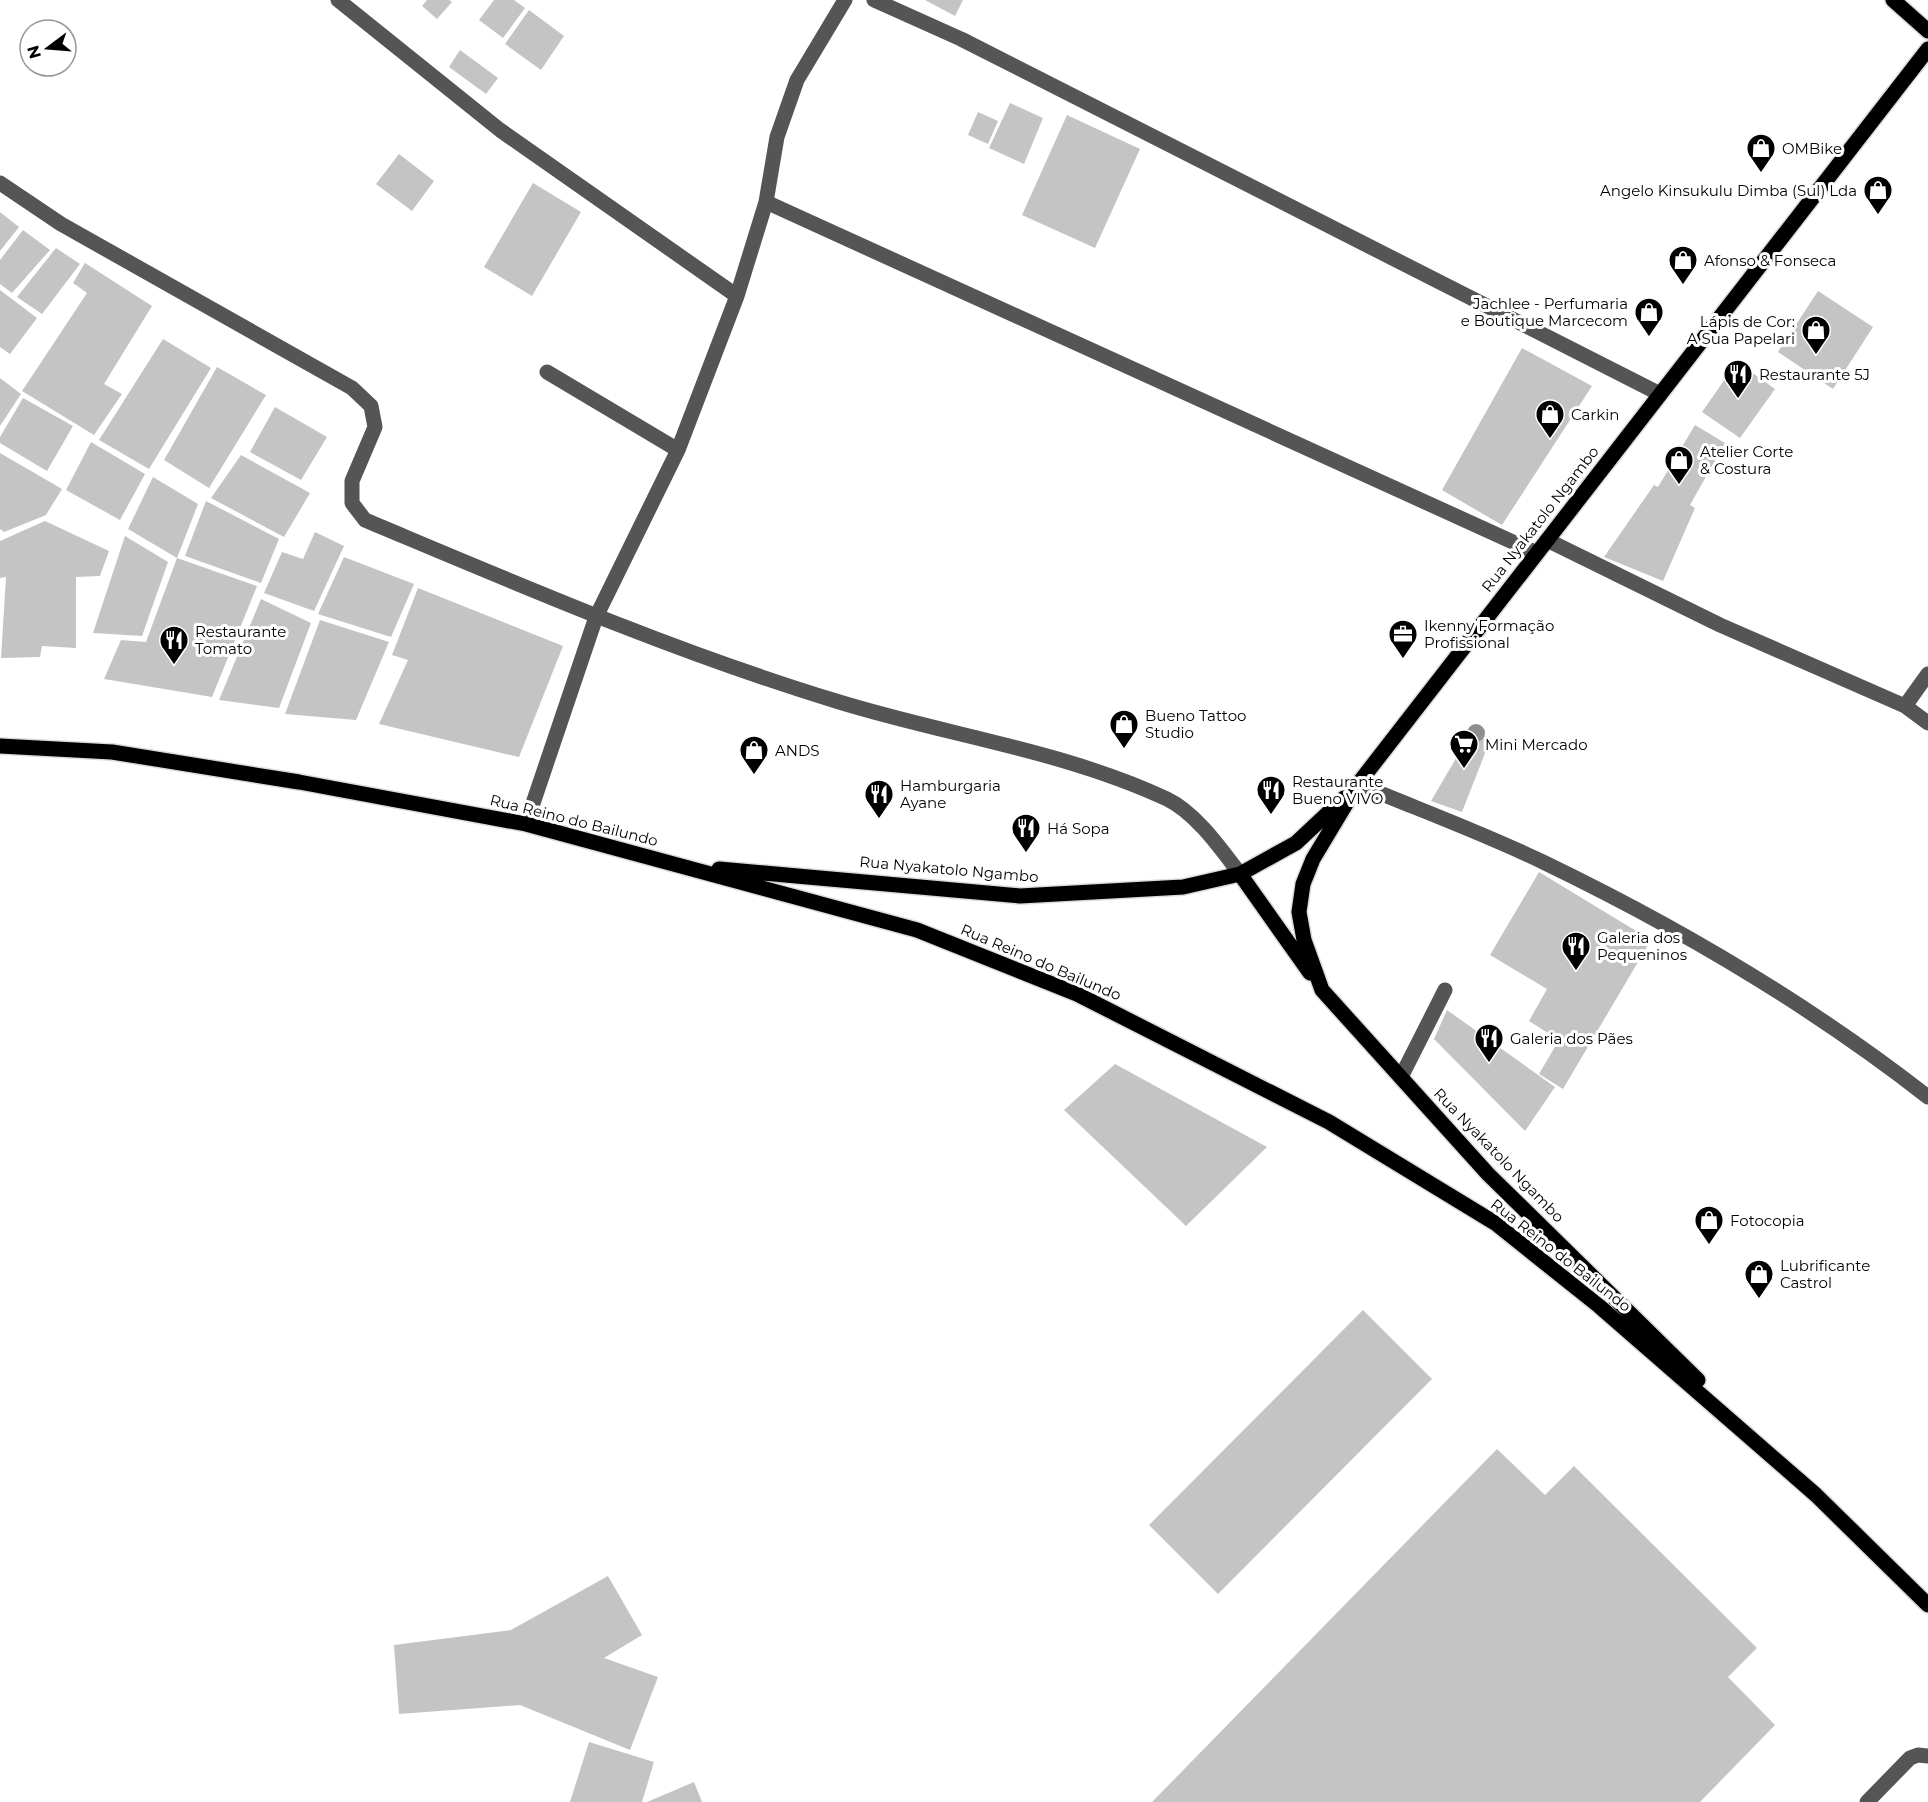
<svg xmlns="http://www.w3.org/2000/svg" width="1928" height="1802" font-family="Montserrat,sans-serif">
  <style>
    .building { fill: #c4c4c4 }
    .lines { fill: none; stroke-linecap: round; stroke-linejoin: round }
    .major-casing { stroke: #dbdbdb; stroke-width: 18 }
    .minor { stroke: #555; stroke-width: 15 }
    .major { stroke: #000; stroke-width: 15 }
    .tree { fill: #8f8f8f }
    .labels { text-anchor: middle; dominant-baseline: central; stroke-width: 6; stroke-linejoin: round; paint-order: stroke }
    .poi-label { font-size: 15px; fill: #000; stroke: #fff; text-anchor: start }
    .street-label { font-size: 15px; fill: #000; stroke: #fff }
  </style>
  <rect width="100%" height="100%" fill="#fff"/>
  <path class="building" d="M427,0H449L452,2L437,19L422,6Z
    M494,0H514L525,8L503,38L479,20Z
    M925,0H963L955,16Z
    M529,10L564,36L541,70L505,44Z
    M460,50L498,78L486,94L449,67Z
    M1010,103L1043,118L1024,164L989,148Z
    M978,112L998,121L988,144L968,135Z
    M1067,115L1140,149L1095,248L1022,215Z
    M399,154L434,181L412,211L376,184Z
    M533,183L581,212L532,296L484,267Z
    M0,212L19,227L0,251Z
    M23,230L50,250L12,293L0,284V260Z
    M56,248L80,264L42,314L17,297Z
    M85,263L152,306L104,384L122,394L94,435L22,391L87,293L73,283Z
    M0,290L37,318L10,354L0,347Z
    M1818,291L1873,327L1833,389L1778,352Z
    M163,339L211,368L149,469L99,440Z
    M1522,348L1592,386L1502,525L1442,490Z
    M1737,362L1775,389L1740,438L1702,412Z
    M217,367L266,395L209,488L164,460Z
    M0,378L21,394L0,426Z
    M23,398L73,426L47,471L0,443V437Z
    M275,407L327,437L301,480L250,452Z
    M1695,425L1725,443L1690,505L1695,508L1663,581L1604,557L1654,485L1658,487Z
    M91,442L145,474L120,520L66,490Z
    M0,453L62,489L46,515L4,532L0,529Z
    M241,455L310,493L284,537L211,498Z
    M153,477L198,504L177,558L128,529Z
    M206,501L279,539L261,583L185,556Z
    M45,521L109,551L100,576L76,577V648L42,646L40,657L1,658L6,577L0,578V541Z
    M315,532L344,546L314,611L264,593L282,552L303,559Z
    M125,536L168,562L142,636L93,633Z
    M344,557L414,584L391,637L318,614Z
    M177,558L257,586L212,697L104,679L121,640L146,642Z
    M418,588L563,646L519,757L379,724L408,660L392,655Z
    M261,599L311,623L279,708L219,700Z
    M320,620L389,642L356,720L285,714Z
    M1472,731L1491,738L1462,812L1431,801Z
    M1539,872L1651,940L1563,1089L1539,1074L1559,1040L1529,1021L1547,989L1490,955Z
    M1447,1010L1555,1087L1525,1131L1434,1039Z
    M1115,1064L1267,1147L1186,1226L1064,1110Z
    M1363,1310L1432,1379L1218,1594L1149,1525Z
    M1497,1449L1545,1495L1574,1466L1757,1648L1728,1677L1775,1725L1700,1802H1152Z
    M608,1576L642,1635L604,1658L658,1677L630,1750L520,1705L399,1714L394,1645L511,1630Z
    M589,1742L654,1762L642,1802H570Z
    M694,1782L702,1802H647Z"/>
  <g class="lines">
    <g class="major-casing">
      <path id="major" d="M1893,0L1928,31
        M0,746L112,752L299,782L526,824L917,930L1077,994L1329,1122L1495,1223L1599,1306L1816,1495L1928,1605
        M719,869L1020,896L1183,887L1240,874L1296,843L1344,798
        M1240,874L1310,973
        M1698,1380L1488,1174L1322,990L1304,940L1299,912L1303,884L1313,859L1358,784L1928,49"/>
    </g>
    <path class="minor" d="M338,0L500,130L737,296
      M874,0L961,39L1660,394
      M0,183L61,224L352,388L371,406L375,427L352,481V503L365,520C520,585 675,652 836,701C945,735 1062,750 1167,799C1196,813 1221,849 1240,874
      M766,202L1537,553
      M547,372L678,450
      M1547,540L1720,625L1905,706L1928,723
      M1905,706L1928,674
      M1358,784C1420,810 1483,833 1543,862C1678,927 1810,1005 1928,1097
      M526,824L596,617L678,450L737,296L766,202L777,137L797,80L845,0
      M1401,1077L1445,990
      M1867,1802L1910,1758L1918,1755L1928,1756"/>
    <use href="#major" class="major"/>
  </g>
  <circle class="tree" cx="1476" cy="733" r="9"/>
  <defs>
    <g id="shop-pin" transform="scale(1.5)"><path d="M0 17L-7.5 6A9.5 9.5 0 1 1 7.5 6Z" fill="#000" stroke="#fff"/><path d="M-5-2.5h2.3a2.7 3.5 0 0 1 5.4 0H5L5.5 6h-11ZM-1.5-2.5h3a1.5 2.3 0 0 0-3 0Z" fill="#fff"/></g>
    <g id="restaurant-pin" transform="scale(1.5)"><path d="M0 17L-7.5 6A9.5 9.5 0 1 1 7.5 6Z" fill="#000" stroke="#fff"/><path d="M-5-6h1v4h1v-4h1v4h1v-4h1v5L-1.5 .5V6h-2V.5L-5-1ZM5-6V6H3V1.5H1.5Q1.5-4 5-6Z" fill="#fff"/></g>
    <g id="office-pin" transform="scale(1.5)"><path d="M0 17L-7.5 6A9.5 9.5 0 1 1 7.5 6Z" fill="#000" stroke="#fff"/><path d="M-6-3h4V-5.5h4V-3h4V5H-6ZM-1-4.5V-3h2v-1.5ZM-6 0V1H6V0Z" fill="#fff"/></g>
    <g id="supermarket-pin" transform="scale(1.5)"><path d="M0 17L-7.5 6A9.5 9.5 0 1 1 7.5 6Z" fill="#000" stroke="#fff"/><path d="M-6-5.5h2.5l.6 2H6L4.5 2H-2.5L-4.4-4H-6ZM-1.5 3.2a1.3 1.3 0 1 0 .1 0ZM3 3.2a1.3 1.3 0 1 0 .1 0Z" fill="#fff"/></g>
  </defs>
  <g fill-rule="evenodd">
    <use href="#shop-pin" x="1761" y="148"/>
    <use href="#shop-pin" x="1878" y="190"/>
    <use href="#shop-pin" x="1683" y="260"/>
    <use href="#shop-pin" x="1649" y="312"/>
    <use href="#shop-pin" x="1816" y="330"/>
    <use href="#restaurant-pin" x="1738" y="374"/>
    <use href="#shop-pin" x="1550" y="414"/>
    <use href="#shop-pin" x="1679" y="460"/>
    <use href="#office-pin" x="1403" y="634"/>
    <use href="#restaurant-pin" x="174" y="640"/>
    <use href="#shop-pin" x="1124" y="724"/>
    <use href="#supermarket-pin" x="1464" y="744"/>
    <use href="#shop-pin" x="754" y="750"/>
    <use href="#restaurant-pin" x="1271" y="790"/>
    <use href="#restaurant-pin" x="879" y="794"/>
    <use href="#restaurant-pin" x="1026" y="828"/>
    <use href="#restaurant-pin" x="1576" y="946"/>
    <use href="#restaurant-pin" x="1489" y="1038"/>
    <use href="#shop-pin" x="1709" y="1220"/>
    <use href="#shop-pin" x="1759" y="1274"/>
  </g>
  <g class="labels">
    <g class="poi-label">
      <text x="1782" y="148">OMBike</text>
      <text x="1857" y="190" text-anchor="end">Angelo Kinsukulu Dimba (Sul) Lda</text>
      <text x="1704" y="260">Afonso &amp; Fonseca</text>
      <text x="1628" y="303" text-anchor="end">Jachlee - Perfumaria<tspan x="1628" dy="17">e Boutique Marcecom</tspan></text>
      <text x="1795" y="321" text-anchor="end">Lápis de Cor:<tspan x="1795" dy="17">A Sua Papelari</tspan></text>
      <text x="1759" y="374">Restaurante 5J</text>
      <text x="1571" y="414">Carkin</text>
      <text x="1700" y="451">Atelier Corte<tspan x="1700" dy="17">&amp; Costura</tspan></text>
      <text x="1424" y="625">Ikenny Formação<tspan x="1424" dy="17">Profissional</tspan></text>
      <text x="195" y="631">Restaurante<tspan x="195" dy="17">Tomato</tspan></text>
      <text x="1145" y="715">Bueno Tattoo<tspan x="1145" dy="17">Studio</tspan></text>
      <text x="1485" y="744">Mini Mercado</text>
      <text x="775" y="750">ANDS</text>
      <text x="1292" y="781">Restaurante<tspan x="1292" dy="17">Bueno VIVO</tspan></text>
      <text x="900" y="785">Hamburgaria<tspan x="900" dy="17">Ayane</tspan></text>
      <text x="1047" y="828">Há Sopa</text>
      <text x="1597" y="937">Galeria dos<tspan x="1597" dy="17">Pequeninos</tspan></text>
      <text x="1510" y="1038">Galeria dos Pães</text>
      <text x="1730" y="1220">Fotocopia</text>
      <text x="1780" y="1265">Lubrificante<tspan x="1780" dy="17">Castrol</tspan></text>
    </g>
    <g class="street-label">
      <text transform="translate(1540 519) rotate(-52)">Rua Nyakatolo Ngambo</text>
      <text transform="translate(574 820) rotate(14)">Rua Reino do Bailundo</text>
      <text transform="translate(949 869) rotate(5)">Rua Nyakatolo Ngambo</text>
      <text transform="translate(1041 962) rotate(23)">Rua Reino do Bailundo</text>
      <text transform="translate(1499 1155) rotate(46)">Rua Nyakatolo Ngambo</text>
      <text transform="translate(1561 1255) rotate(38)">Rua Reino do Bailundo</text>
    </g>
  </g>
  <g transform="translate(48 48) rotate(254)"><circle r="28" fill="#ffffff" stroke="#999999" stroke-width="1.5"/>
  <path d="M0-4.5L10 22L0 15L-10 22Z" fill="#000000"/>
  <text y="-9" font-size="16" font-weight="bold" text-anchor="middle" fill="#000000">N</text>
  </g>
</svg>
